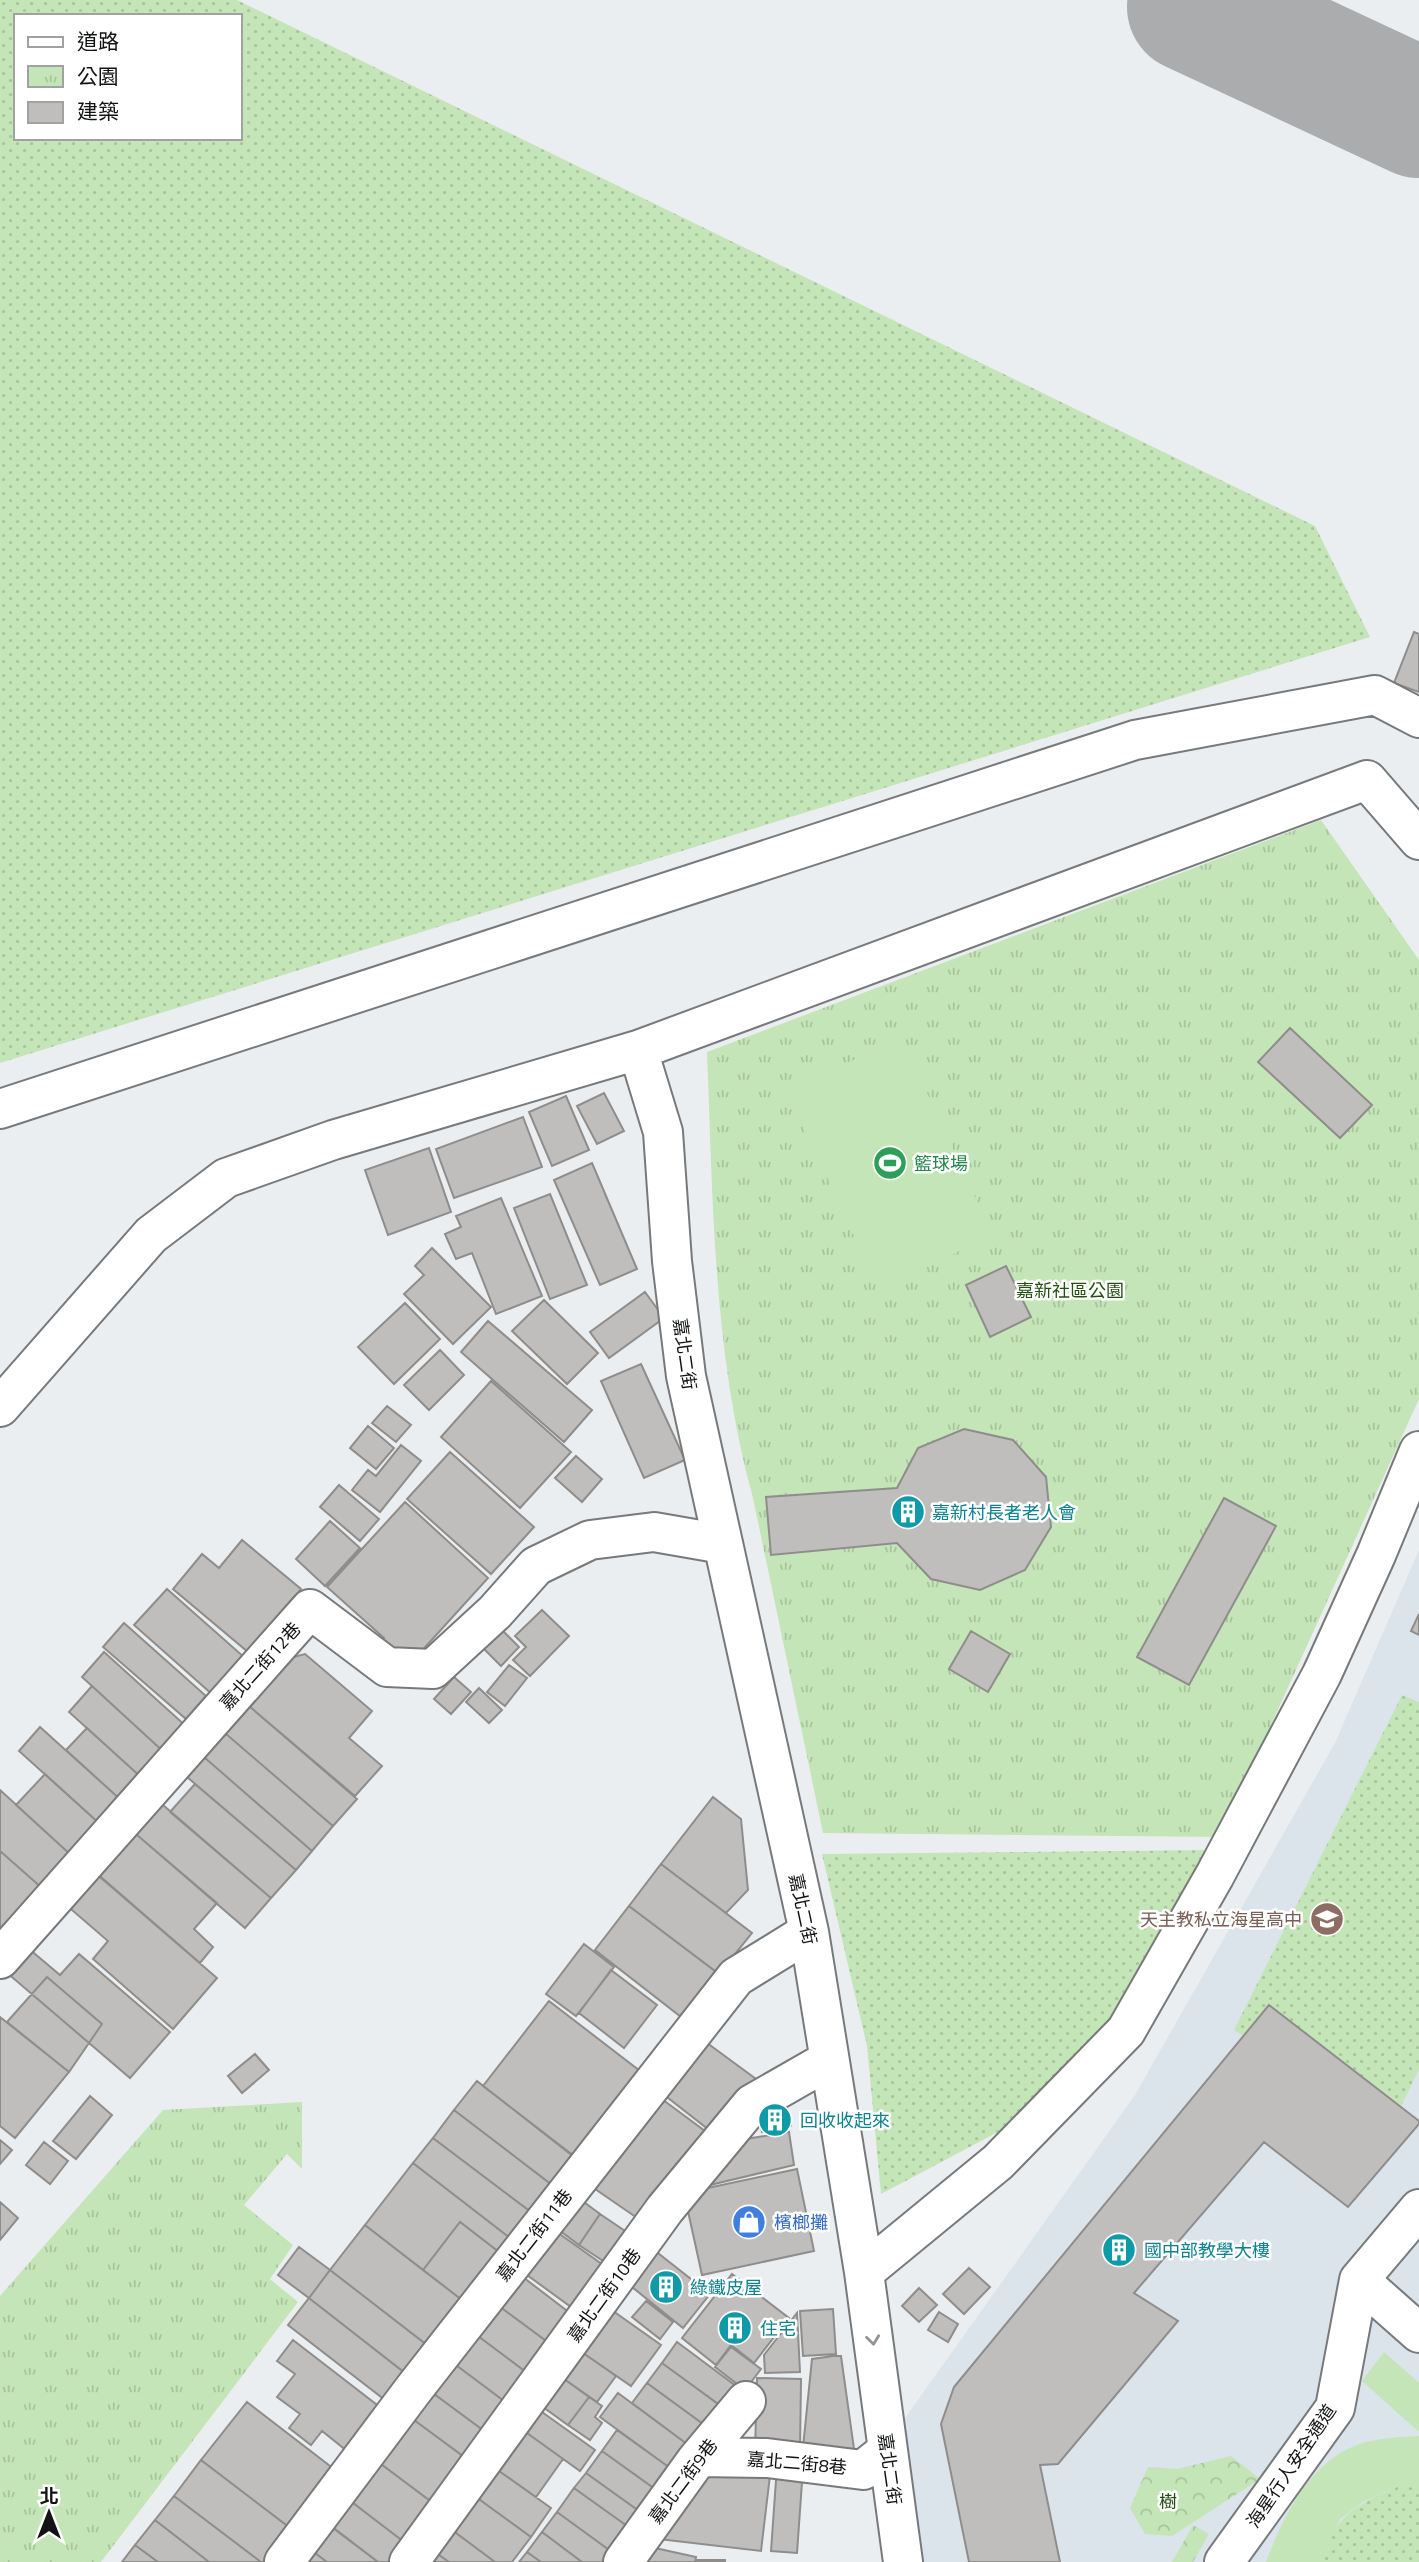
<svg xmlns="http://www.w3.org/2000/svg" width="1419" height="2562" font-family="'Titillium Web','Noto Sans TC',sans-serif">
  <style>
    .built { fill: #dbe3eb }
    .grass { fill: url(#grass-dots); fill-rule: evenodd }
    .forest { fill: url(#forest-crowns) }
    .park { fill: url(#park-tufts) }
    .pitch { fill: #c4e5b8 }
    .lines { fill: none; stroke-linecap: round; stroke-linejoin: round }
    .taxiway { stroke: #aaacae; stroke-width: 130 }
    .building { fill: #c0bebc; stroke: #8f8d8b; stroke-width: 2 }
    .minor-casing { stroke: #77797b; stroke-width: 42 }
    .minor { stroke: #fff; stroke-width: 38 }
    .oneway { stroke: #949595 }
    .labels { text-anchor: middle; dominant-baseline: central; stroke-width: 5; stroke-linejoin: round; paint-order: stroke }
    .leisure-label { font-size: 18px; fill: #27864d; stroke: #fff; text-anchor: start }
    .park-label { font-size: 18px; fill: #234f0f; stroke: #fff }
    .street-label { font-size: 18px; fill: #121314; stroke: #fff }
    .culture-label { font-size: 18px; fill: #0d838f; stroke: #fff; text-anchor: start }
    .education-label { font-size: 18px; fill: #785e54; stroke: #fff; text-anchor: end }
    .shop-label { font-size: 18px; fill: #366cbe; stroke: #fff; text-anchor: start }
  </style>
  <defs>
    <pattern id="grass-dots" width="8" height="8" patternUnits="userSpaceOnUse" patternTransform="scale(1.75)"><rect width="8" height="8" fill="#c4e5b8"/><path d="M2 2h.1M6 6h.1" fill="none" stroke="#a7c49d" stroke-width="1.8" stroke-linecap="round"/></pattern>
    <pattern id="forest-crowns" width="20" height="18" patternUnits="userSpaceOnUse" patternTransform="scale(1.75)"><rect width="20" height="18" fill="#c4e5b8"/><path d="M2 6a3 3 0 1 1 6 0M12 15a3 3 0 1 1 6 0" fill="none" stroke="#a7c49d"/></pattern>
    <pattern id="park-tufts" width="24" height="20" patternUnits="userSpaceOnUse" patternTransform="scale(1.75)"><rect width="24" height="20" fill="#c4e5b8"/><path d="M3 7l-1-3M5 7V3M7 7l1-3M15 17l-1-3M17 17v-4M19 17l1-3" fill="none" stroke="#a7c49d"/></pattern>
  </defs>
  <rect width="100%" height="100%" fill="#ebeef0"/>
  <path class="built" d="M1419,1550V2562H903L898,2428L1135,2095L1335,1743Z"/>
  <path class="grass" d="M0,0H237L1315,526L1370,637L0,1063ZM16,16H240V138H16Z
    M1402,1695L1419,1702V2069L1391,2127L1234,2030Z
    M1215,1850L1111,2016L1015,2123L881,2194L867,2046L822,1854Z
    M1399,2486L1419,2488V2562H1320C1336,2514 1355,2506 1399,2486Z"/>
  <path class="forest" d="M1231,2456L1260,2479L1172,2536L1145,2534L1130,2508L1148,2467L1177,2469Z
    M1193,2525L1209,2534L1193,2562H1172Z"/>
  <path class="park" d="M1321,820L1419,960V1399L1220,1837L823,1833L753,1498C713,1354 713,1201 707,1052Z
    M302,2102V2169L287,2154L244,2205L293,2245L270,2279L298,2302L101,2562H0V2296L163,2110Z"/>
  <path class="pitch" d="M902,1038L993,1236L878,1288L787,1090Z
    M1384,2352L1419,2383V2432L1362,2381Z
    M1419,2436V2488L1399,2486L1363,2502L1340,2519L1320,2562H1266C1284,2514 1312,2457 1366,2442C1383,2438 1401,2437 1419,2436Z"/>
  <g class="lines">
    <path class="taxiway" d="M1192,7L1419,113"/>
  </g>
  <path class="building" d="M1414,632L1419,634V692L1394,683Z
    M1290,1028L1372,1105L1340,1138L1258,1062Z
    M604,1093L624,1131L597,1144L577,1106Z
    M566,1096L589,1150L552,1166L529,1112Z
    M523,1117L542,1167L454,1198L436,1149Z
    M429,1148L451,1212L388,1235L365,1170Z
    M592,1163L637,1269L600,1285L554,1180Z
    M550,1194L587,1285L550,1299L514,1208Z
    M501,1198L542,1296L496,1314L472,1253L456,1259L445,1234L461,1227L456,1216Z
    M432,1248L491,1307L453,1344L404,1294L424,1275L415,1266Z
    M1006,1266L1031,1317L990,1337L966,1285Z
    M645,1292L664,1318L609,1358L590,1332Z
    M544,1300L598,1353L567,1384L512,1331Z
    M405,1303L440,1339L394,1384L358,1347Z
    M488,1321L592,1410L564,1442L461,1352Z
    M440,1350L464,1375L429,1410L404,1385Z
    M641,1364L685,1460L644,1478L601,1381Z
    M491,1381L571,1452L520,1508L441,1437Z
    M387,1406L411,1425L396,1442L372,1423Z
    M368,1426L394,1448L376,1469L350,1448Z
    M964,1429L1013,1440L1046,1477L1051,1527L1025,1570L980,1590L931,1579L897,1543L771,1555L766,1497L897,1488L918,1448Z
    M401,1445L421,1461L380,1512L352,1490L368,1470L376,1476Z
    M450,1452L534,1527L491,1574L407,1499Z
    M576,1456L602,1479L582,1502L555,1478Z
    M339,1485L379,1519L360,1541L320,1507Z
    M1224,1498L1276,1526L1189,1685L1137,1657Z
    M405,1502L488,1578L408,1666L380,1641L384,1638L327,1587Z
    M330,1521L360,1548L325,1586L296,1559Z
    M242,1540L301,1589L248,1652L173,1589L202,1554L219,1568Z
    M167,1589L245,1658L213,1695L134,1625Z
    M542,1610L569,1636L530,1676L513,1660L526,1647L515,1636Z
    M1419,1614V1635L1411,1631Z
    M124,1623L206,1696L186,1719L103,1647Z
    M501,1629L519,1647L501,1666L483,1648Z
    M971,1631L1010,1654L988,1692L949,1669Z
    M104,1652L188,1728L165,1753L82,1677Z
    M305,1654L372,1711L349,1738L382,1766L355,1796L242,1700L274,1662Z
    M509,1665L527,1678L505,1706L487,1692Z
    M454,1677L471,1692L451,1714L434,1699Z
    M92,1686L165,1753L142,1778L69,1712Z
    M479,1688L502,1710L489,1723L466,1702Z
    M242,1700L357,1799L333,1826L218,1727Z
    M40,1727L122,1801L100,1824L19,1751Z
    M218,1727L333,1826L312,1851L197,1751Z
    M87,1728L142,1778L122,1801L66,1750Z
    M197,1751L312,1851L296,1870L180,1771Z
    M45,1774L100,1824L71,1855L16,1805Z
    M195,1784L296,1870L271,1898L170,1812Z
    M0,1790L71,1855L42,1888L0,1851Z
    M713,1797L741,1819L748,1890L726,1913L661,1864Z
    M156,1799L271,1898L245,1928L130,1829Z
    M130,1829L217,1903L194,1929L213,1947L200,1963L94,1871Z
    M0,1851L42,1888L0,1934Z
    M661,1864L752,1933L719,1974L629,1906Z
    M93,1871L217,1978L173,2029L93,1959L108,1941L65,1904Z
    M629,1906L719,1974L685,2020L595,1950Z
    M584,1944L614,1967L576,2016L546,1994Z
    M28,1948L60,1975L79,1954L170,2032L130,2078L6,1972Z
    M611,1970L657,2005L624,2048L579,2013Z
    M47,1977L102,2024L69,2072L7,2022Z
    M549,2001L640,2071L574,2156L483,2086Z
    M1269,2005L1419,2121V2124L1348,2207L1264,2142L1134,2293L1178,2321L1058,2464L1040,2465L1060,2562H969L941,2424L954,2387Z
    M0,2017L69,2072L15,2138L0,2126Z
    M703,2040L756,2079L713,2133L658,2090Z
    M255,2054L269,2070L242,2093L228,2076Z
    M477,2081L574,2157L552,2185L454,2110Z
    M651,2091L709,2134L643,2222L582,2180Z
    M90,2096L112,2115L76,2159L53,2141Z
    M787,2108L791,2126L762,2132L758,2114Z
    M454,2110L552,2185L531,2212L433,2138Z
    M789,2132L794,2165L710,2185L704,2169L728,2142Z
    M433,2138L531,2212L510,2238L413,2163Z
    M0,2140L12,2150L0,2164Z
    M44,2142L68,2161L50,2184L26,2165Z
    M413,2163L510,2238L499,2252L460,2222L423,2270L365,2225Z
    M797,2169L814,2251L702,2275L684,2193Z
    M573,2194L600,2214L579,2245L551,2224Z
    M0,2202L18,2218L0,2240Z
    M600,2214L631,2235L609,2265L579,2245Z
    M460,2222L499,2252L462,2300L423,2270Z
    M365,2225L462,2300L427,2345L330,2270Z
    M547,2225L613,2272L582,2315L516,2267Z
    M649,2246L710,2294L683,2328L622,2279Z
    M299,2247L330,2270L309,2298L278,2275Z
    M969,2268L990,2287L964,2314L943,2294Z
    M330,2270L427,2345L405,2373L309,2298Z
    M515,2271L579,2320L557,2349L492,2301Z
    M732,2274L789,2318L754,2363L731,2345L716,2365L682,2338Z
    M919,2288L937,2305L919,2322L902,2306Z
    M309,2298L405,2373L385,2400L288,2325Z
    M492,2301L557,2349L534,2378L470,2330Z
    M646,2301L673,2322L660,2339L632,2317Z
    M606,2306L661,2345L631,2386L576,2348Z
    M833,2309L836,2354L803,2356L800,2311Z
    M939,2312L958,2324L948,2342L928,2330Z
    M797,2313L800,2372L765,2373L764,2355Z
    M470,2330L534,2378L512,2407L448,2359Z
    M293,2340L381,2408L347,2451L322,2431L311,2445L289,2428L300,2414L277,2397L295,2374L277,2361Z
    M677,2342L740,2389L725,2409L662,2363Z
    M731,2347L761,2369L745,2390L715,2367Z
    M576,2348L616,2376L597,2402L557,2374Z
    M833,2356H841L856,2463L802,2457L812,2359Z
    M448,2359L512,2407L491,2436L426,2388Z
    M662,2363L725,2409L710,2429L647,2383Z
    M557,2374L589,2397L568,2425L536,2402Z
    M757,2378L801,2379L800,2451H755Z
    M647,2383L710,2429L695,2450L632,2403Z
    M426,2388L491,2436L471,2462L406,2414Z
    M618,2393L695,2450L677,2473L600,2417Z
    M589,2397L602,2406L595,2417L602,2423L590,2440L568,2425Z
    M247,2402L343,2476L298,2534L201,2460Z
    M535,2407L595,2450L580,2471L520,2428Z
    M406,2414L471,2462L437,2506L373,2458Z
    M520,2428L563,2459L536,2497L492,2466Z
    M617,2430L677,2473L662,2494L602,2451Z
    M602,2451L662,2494L646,2516L586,2473Z
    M373,2458L437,2506L408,2545L344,2496Z
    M201,2460L298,2534L276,2562H261L174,2496Z
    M702,2461L771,2467L761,2551L650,2538Z
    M492,2466L551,2508L531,2537L472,2494Z
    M777,2466L803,2468L797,2553L771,2551Z
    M586,2473L646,2516L634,2531L574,2488Z
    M574,2488L634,2531L616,2555L557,2512Z
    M472,2494L531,2537L512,2562H495L448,2527Z
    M174,2496L261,2562H209L155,2520Z
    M344,2496L408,2545L395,2562H378L325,2522Z
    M557,2512L616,2555L611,2562H582L542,2532Z
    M322,2519L378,2562H327L303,2544Z
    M155,2520L209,2562H158L135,2545Z
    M448,2527L495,2562H449L432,2550Z
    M542,2532L582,2562H541L527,2552Z
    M303,2544L327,2562H289Z
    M135,2545L158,2562H122Z
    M646,2546L696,2557L695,2562H634Z
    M432,2550L449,2562H422Z
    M527,2552L541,2562H519Z
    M697,2560H725V2562H697Z"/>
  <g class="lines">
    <g class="minor-casing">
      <path id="minor" d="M638,1050L1367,780L1419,840
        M0,1109L1135,740L1375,695L1419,718
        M0,1407L151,1235L226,1178L333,1140L638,1050L663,1132L672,1261L686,1376L809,1932L864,2272L903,2562
        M0,1959L310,1609L387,1667L433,1669L495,1612L536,1566L590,1540L654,1532L723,1544
        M864,2272L998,2162L1126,2031L1215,1875L1322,1674L1376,1555L1419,1451
        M1359,2280L1419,2333
        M699,2457L767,2458L863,2470L887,2451
        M284,2562L413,2390L736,1977L809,1932
        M409,2562L665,2209L752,2104L829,2060
        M623,2562L695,2462L746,2401
        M1224,2562L1335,2408L1359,2280L1419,2209"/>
    </g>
    <use href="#minor" class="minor"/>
  </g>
  <defs><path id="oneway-chevron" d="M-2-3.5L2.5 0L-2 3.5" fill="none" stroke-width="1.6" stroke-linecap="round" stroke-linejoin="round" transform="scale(1.75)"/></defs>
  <use class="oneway" href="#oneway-chevron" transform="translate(873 2340) rotate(83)"/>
  <defs>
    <g id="stadium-disc" transform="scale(1.75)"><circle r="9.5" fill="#2e9e5b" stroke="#fff"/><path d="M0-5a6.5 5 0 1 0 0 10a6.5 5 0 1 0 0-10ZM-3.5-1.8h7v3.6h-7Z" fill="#fff"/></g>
    <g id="building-disc" transform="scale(1.75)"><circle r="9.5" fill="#0f9aa8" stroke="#fff"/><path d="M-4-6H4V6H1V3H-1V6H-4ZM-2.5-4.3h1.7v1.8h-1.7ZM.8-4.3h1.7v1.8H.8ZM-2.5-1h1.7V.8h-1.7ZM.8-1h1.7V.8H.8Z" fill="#fff"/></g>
    <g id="school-disc" transform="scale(1.75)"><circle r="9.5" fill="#8d6e63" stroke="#fff"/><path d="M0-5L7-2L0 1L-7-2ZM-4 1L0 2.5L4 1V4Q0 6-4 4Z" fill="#fff"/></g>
    <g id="shop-disc" transform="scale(1.75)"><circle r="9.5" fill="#3f7fe0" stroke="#fff"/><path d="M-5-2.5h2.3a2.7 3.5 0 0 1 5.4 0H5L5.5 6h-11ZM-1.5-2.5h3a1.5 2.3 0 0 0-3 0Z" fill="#fff"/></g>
  </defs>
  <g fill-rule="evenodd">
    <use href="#stadium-disc" x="890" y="1163"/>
    <use href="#building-disc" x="908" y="1512"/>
    <use href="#school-disc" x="1327" y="1919"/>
    <use href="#building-disc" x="775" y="2120"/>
    <use href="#shop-disc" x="749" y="2222"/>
    <use href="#building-disc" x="1119" y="2250"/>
    <use href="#building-disc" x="666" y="2287"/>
    <use href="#building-disc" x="735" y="2328"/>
  </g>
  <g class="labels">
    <g class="leisure-label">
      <text x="914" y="1163">籃球場</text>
    </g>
    <g class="park-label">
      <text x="1070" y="1290">嘉新社區公園</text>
      <text x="1168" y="2501">樹</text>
    </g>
    <g class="street-label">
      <text transform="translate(685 1354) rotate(82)">嘉北二街</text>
      <text transform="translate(260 1666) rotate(-48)">嘉北二街12巷</text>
      <text transform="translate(803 1909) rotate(78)">嘉北二街</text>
      <text transform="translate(534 2235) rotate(-52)">嘉北二街11巷</text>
      <text transform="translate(604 2295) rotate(-54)">嘉北二街10巷</text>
      <text transform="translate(797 2463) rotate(5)">嘉北二街8巷</text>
      <text transform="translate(1291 2466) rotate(-56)">海星行人安全通道</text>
      <text transform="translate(890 2469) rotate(82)">嘉北二街</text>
      <text transform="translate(683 2481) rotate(-53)">嘉北二街9巷</text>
    </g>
    <g class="culture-label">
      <text x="932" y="1512">嘉新村長者老人會</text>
      <text x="800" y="2120">回收收起來</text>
      <text x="1144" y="2250">國中部教學大樓</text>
      <text x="690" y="2287">綠鐵皮屋</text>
      <text x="760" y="2328">住宅</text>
    </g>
    <g class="education-label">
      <text x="1302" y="1919">天主教私立海星高中</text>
    </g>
    <g class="shop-label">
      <text x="774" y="2222">檳榔攤</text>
    </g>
  </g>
  <rect x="14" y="14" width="228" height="126" fill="#ffffff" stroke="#a0a1a1" stroke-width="2"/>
  <rect x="28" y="37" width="35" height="10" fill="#ffffff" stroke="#a0a1a1" stroke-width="2"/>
  <text x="77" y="49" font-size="21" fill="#121314">道路</text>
  <rect x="28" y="66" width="35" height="21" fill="url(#park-tufts)" stroke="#a0a1a1" stroke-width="2"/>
  <text x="77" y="84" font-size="21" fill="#121314">公園</text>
  <rect x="28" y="102" width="35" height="21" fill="#c0bebc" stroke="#a0a1a1" stroke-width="2"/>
  <text x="77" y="119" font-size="21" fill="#121314">建築</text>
  <g transform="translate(49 2513)" stroke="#ffffff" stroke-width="5" paint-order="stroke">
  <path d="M0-5L12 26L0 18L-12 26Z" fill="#121314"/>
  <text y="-10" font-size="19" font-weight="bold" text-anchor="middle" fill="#121314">北</text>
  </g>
</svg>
